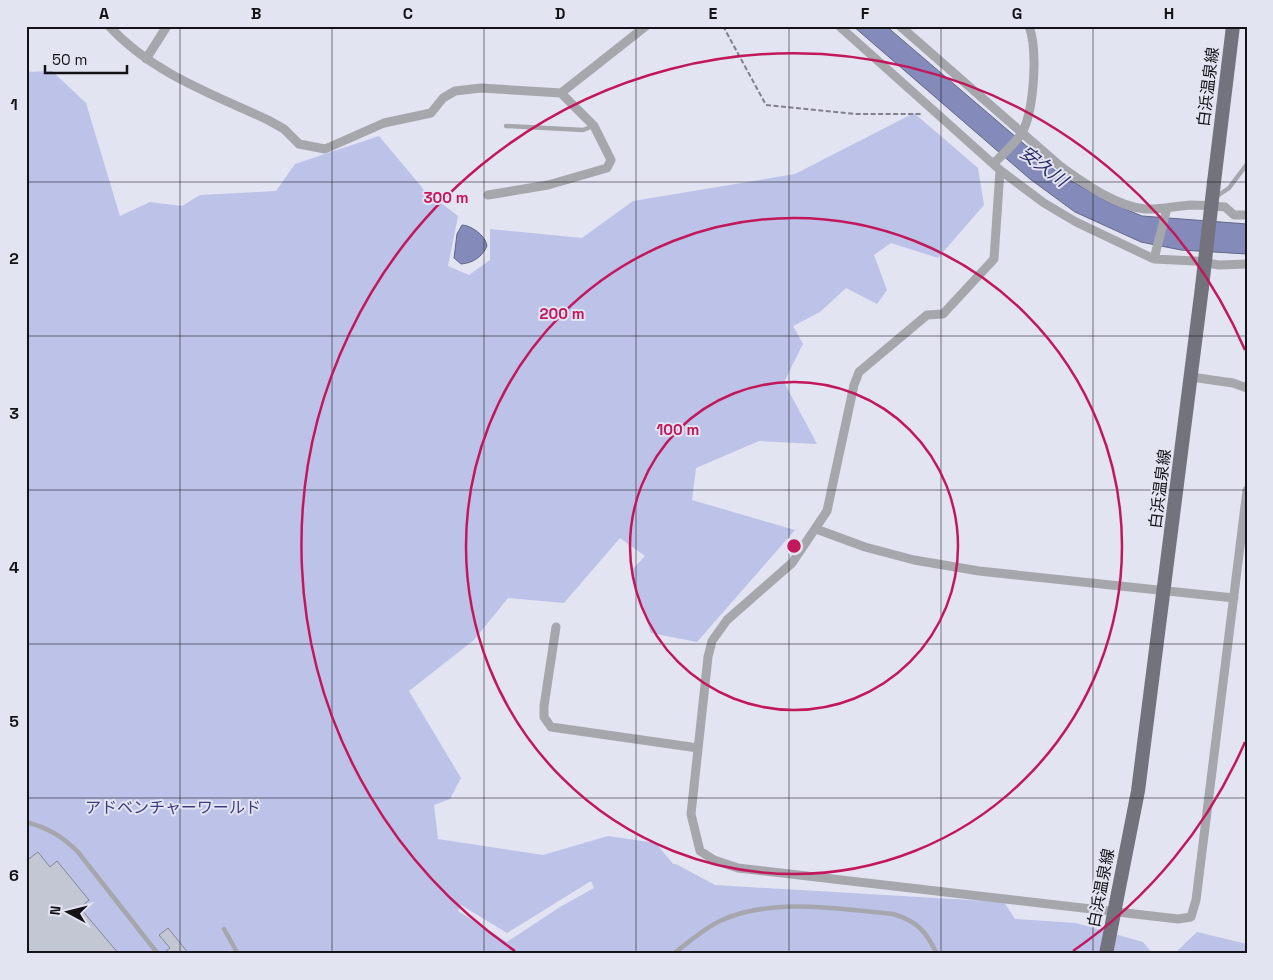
<svg xmlns="http://www.w3.org/2000/svg" width="1273" height="980" font-family="'Space Grotesk','Noto Sans JP',sans-serif">
  <style>
    .green { fill: #bdc2e8; fill-rule: evenodd }
    .water { fill: #848ab9; stroke: #626688 }
    .building { fill: #c3c6d3; stroke: #858693 }
    .lines { fill: none; stroke-linecap: round; stroke-linejoin: round }
    .path { stroke: #80818a; stroke-width: 2; stroke-dasharray: 5 2.5; stroke-linecap: butt }
    .service { stroke: #a6a7ad; stroke-width: 4.5 }
    .minor { stroke: #a6a7ad; stroke-width: 9 }
    .primary { stroke: #72737d; stroke-width: 14 }
    .primary-bridge { stroke: #72737d; stroke-width: 14 }
    .grid { fill: none; stroke: #121217; stroke-width: 1; stroke-opacity: 0.55 }
    .ring { fill: none; stroke: #c2185b; stroke-width: 2.5 }
    .labels { text-anchor: middle; dominant-baseline: central; stroke-width: 4; stroke-linejoin: round; paint-order: stroke }
    .street-label { font-size: 16px; fill: #121217; stroke: #e2e4f2 }
    .park-label { font-size: 16px; fill: #3d3f7c; stroke: #e2e4f2 }
    .water-label { font-size: 18px; font-style: italic; fill: #2d2d68; stroke: #e2e4f2 }
    .centre { fill: #c2185b; stroke: #e2e4f2; stroke-width: 2.5 }
    .ring-label { font-size: 15px; text-anchor: middle; font-weight: bold; fill: #c2185b; stroke: #e2e4f2; stroke-width: 4; stroke-linejoin: round; paint-order: stroke }
    .neatline { fill: none; stroke: #121217; stroke-width: 2 }
    .grid-label { font-size: 16px; text-anchor: middle; font-weight: bold; fill: #121217 }
  </style>
  <rect width="100%" height="100%" fill="#e2e4f2"/>
  <path class="green" d="M52,71L86,103L120,216L150,202L182,206L200,195L276,191L295,164L379,136L425,191L458,216L448,266L469,275L490,260V229L582,238L633,201L795,174L914,113L978,168L984,205L938,258L891,243L874,255L887,290L877,304L846,288L820,312L793,326L803,344L784,382L817,444L759,441L696,468L692,500L795,530L697,642L651,633L631,571L645,556L620,538L564,603L508,598L474,640L409,691L461,778L450,799L434,805L438,839L543,855L608,836L656,843L673,864H676L715,885L1004,902L1015,919L1076,923L1143,942L1153,954H26V72ZM591,881L594,888L560,907L507,942L458,911L461,905L507,933Z
    M1197,932L1247,944V954H1174Z"/>
  <path class="water" d="M853,26H886L1058,173L1108,202L1142,216L1247,224V254L1181,250L1141,242L1075,212L1030,179Z
    M462,225C471,225 486,236 487,246C482,257 473,263 461,264L454,258L457,234Z"/>
  <path class="building" d="M38,852L50,867L57,861L89,900L80,908L119,954H26V861Z
    M168,928L189,954H162L170,948L159,935Z"/>
  <g class="lines">
    <path class="path" d="M723,26L766,105L855,114H922"/>
    <path class="service" d="M506,126L583,130L593,126
      M1214,198L1229,188L1247,164
      M26,822C48,828 62,836 78,852L158,954
      M224,929L238,954
      M673,954C688,943 703,929 720,921C770,897 840,909 893,914C917,921 926,931 937,954"/>
    <path class="minor" d="M109,26C152,73 212,94 268,120L284,129L299,144L325,149L384,123L431,113L443,98L455,91L481,88L561,93
      M839,26L1000,170L1044,203L1076,222L1154,259L1195,261L1219,265L1247,264
      M900,26L1060,166C1084,183 1115,206 1145,209C1160,210 1175,206 1191,205C1202,205 1214,206 1225,207L1234,215H1247
      M146,59L167,26
      M994,163C1003,154 1017,142 1023,131C1034,108 1038,50 1029,26
      M1000,170L994,259L943,314L927,315L859,372L854,385L827,511L792,563L727,620L712,641L708,657L691,814L700,851L714,860L738,868L1178,919L1191,917L1196,900L1247,490
      M488,195L548,185L607,168L611,160L594,126L561,93L646,26
      M1154,259L1167,208
      M1191,377L1233,383L1247,388
      M816,529L865,547L914,560L979,571L1234,598
      M556,627L544,706V717L551,727L698,748"/>
    <path class="primary" d="M1214,182L1233,26
      M1106,954L1138,791L1202,287"/>
    <path class="primary-bridge" d="M1202,287L1214,182"/>
  </g>
  <path class="grid" d="M180,26V954M332,26V954M484,26V954M636,26V954M789,26V954M941,26V954M1093,26V954M26,182H1247M26,336H1247M26,490H1247M26,644H1247M26,798H1247"/>
  <g class="ring">
    <circle cx="794" cy="546" r="164"/>
    <circle cx="794" cy="546" r="328"/>
    <path d="M1245 742A492 492 0 0 1 1073 951M515 951A492 492 0 1 1 1245 350"/>
  </g>
  <g class="labels">
    <g class="street-label">
      <text transform="translate(1208 87) rotate(-83)">白浜温泉線</text>
      <text transform="translate(1160 489) rotate(-83)">白浜温泉線</text>
      <text transform="translate(1101 888) rotate(-79)">白浜温泉線</text>
    </g>
    <g class="park-label">
      <text x="173" y="807">アドベンチャーワールド</text>
    </g>
    <g class="water-label">
      <text transform="translate(1044 166) rotate(37)">安久川</text>
    </g>
  </g>
  <circle cx="794" cy="546" r="8" class="centre"/>
  <g class="ring-label">
    <text x="446" y="203">300 m</text>
    <text x="562" y="319">200 m</text>
    <text x="678" y="435">100 m</text>
  </g>
  <rect width="1273" height="980" fill="none" stroke="#e2e4f2" stroke-width="55"/>
  <g transform="translate(68 912) rotate(277)" stroke="#e2e4f2" stroke-width="4" paint-order="stroke">
  <path d="M0-4L9 19L0 12L-9 19Z" fill="#121217"/>
  <text y="-8" font-size="14" font-weight="bold" text-anchor="middle" fill="#121217">N</text>
  </g>
  <path d="M45 65v8h82v-8" fill="none" stroke="#121217" stroke-width="2.5"/>
  <text x="52" y="65" font-size="15" fill="#121217" stroke="#e2e4f2" stroke-width="4" paint-order="stroke">50 m</text>
  <rect x="28" y="28" width="1218" height="924" class="neatline"/>
  <g class="grid-label">
    <text x="104" y="19">A</text>
    <text x="256" y="19">B</text>
    <text x="408" y="19">C</text>
    <text x="560" y="19">D</text>
    <text x="713" y="19">E</text>
    <text x="865" y="19">F</text>
    <text x="1017" y="19">G</text>
    <text x="1169" y="19">H</text>
    <text x="14" y="110">1</text>
    <text x="14" y="264">2</text>
    <text x="14" y="419">3</text>
    <text x="14" y="573">4</text>
    <text x="14" y="727">5</text>
    <text x="14" y="881">6</text>
  </g>
</svg>
